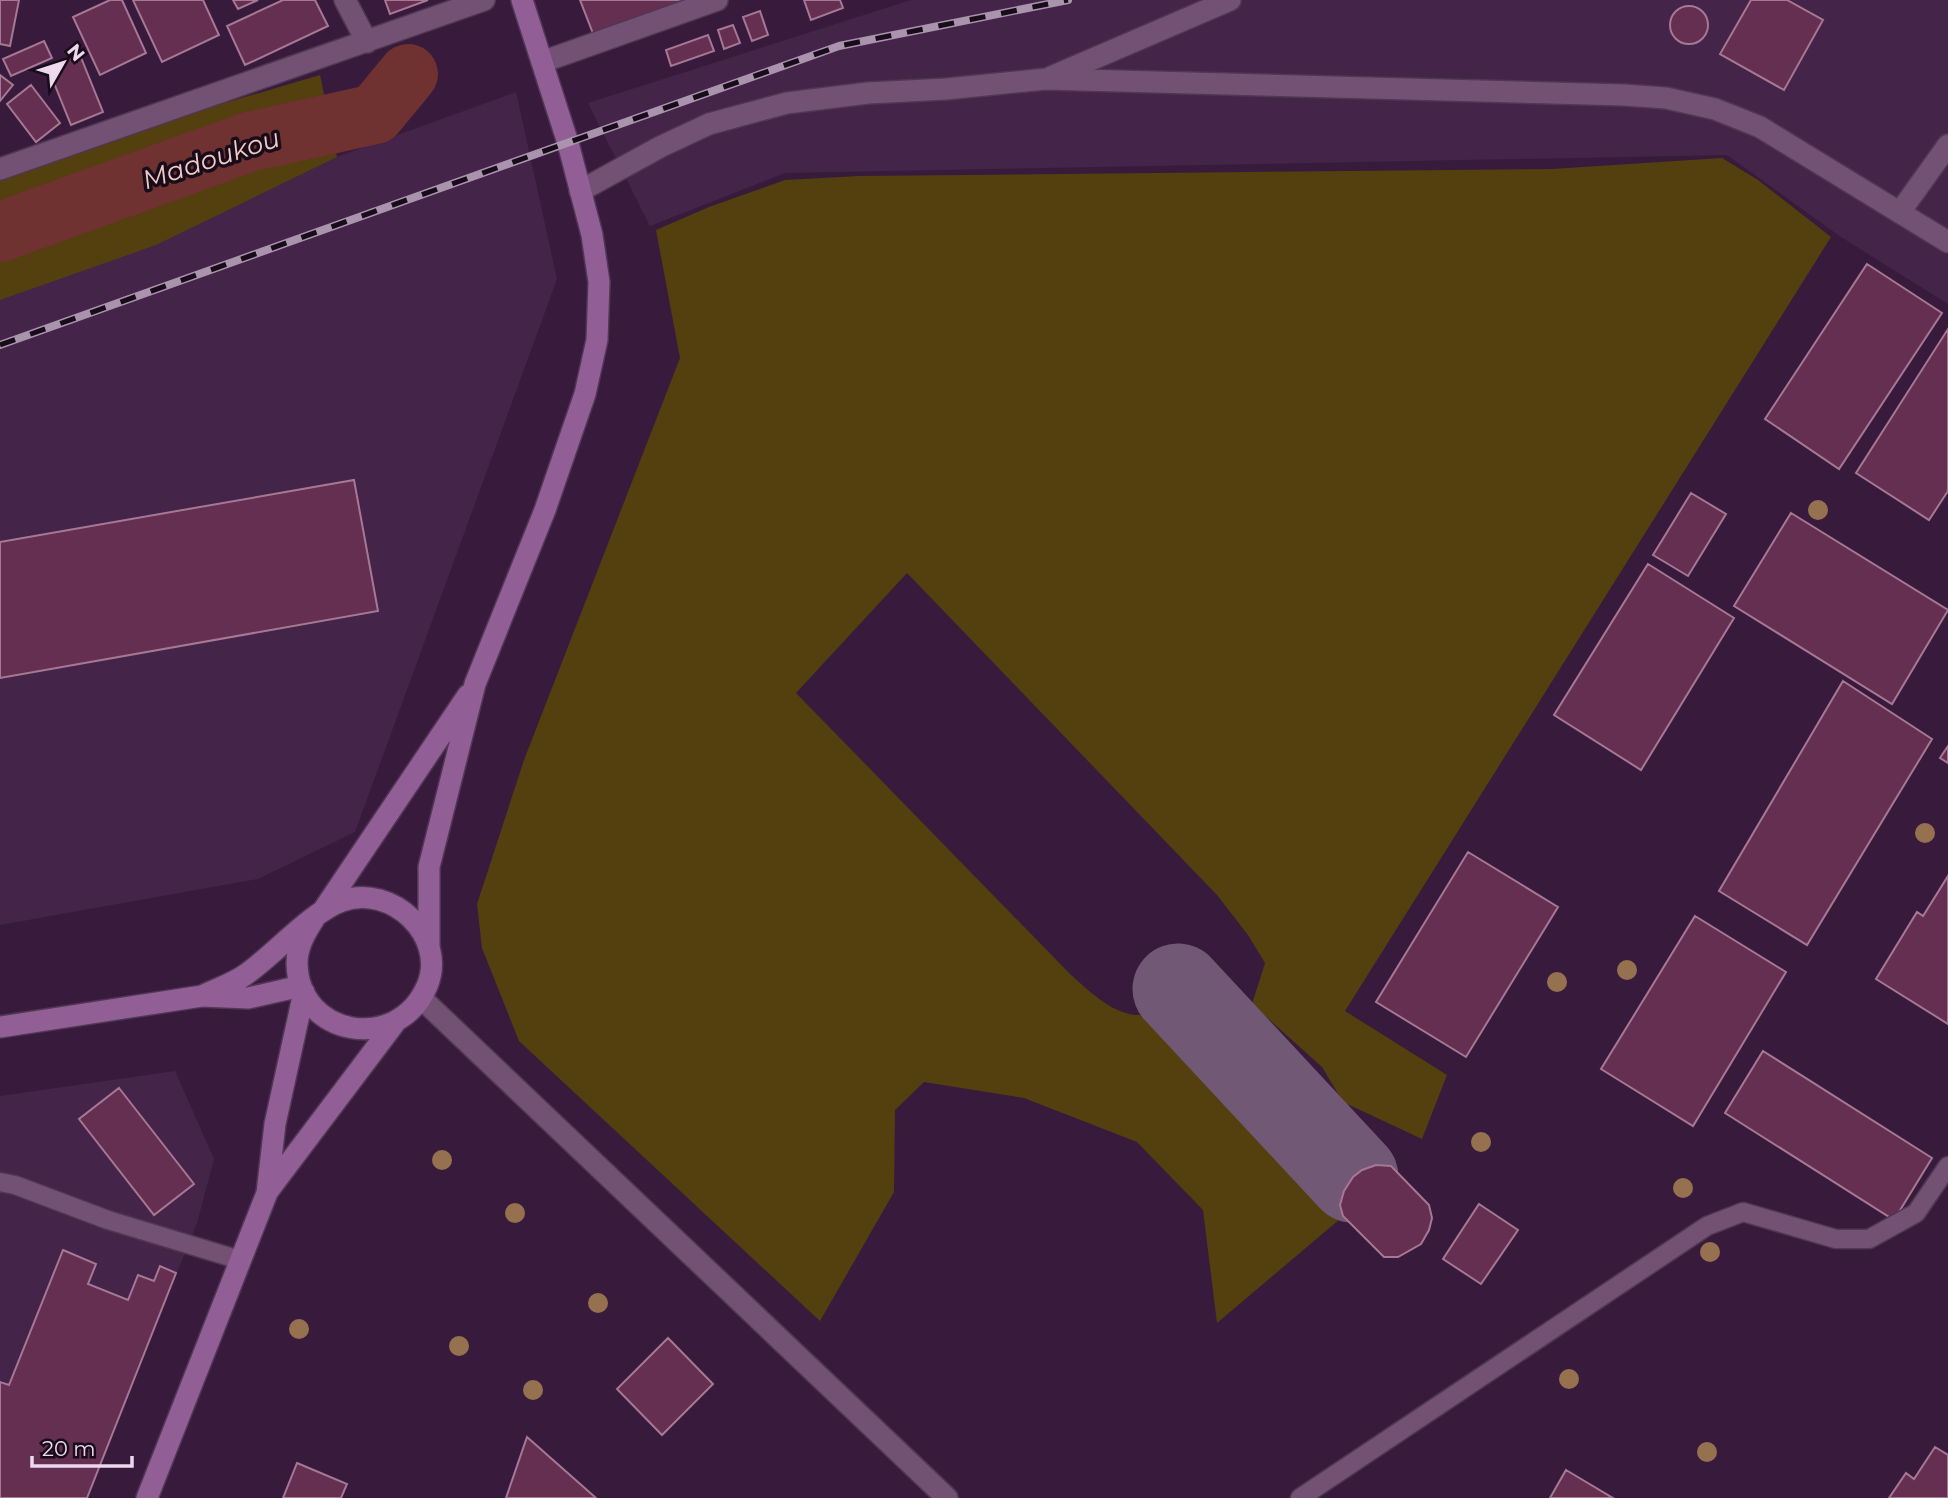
<svg xmlns="http://www.w3.org/2000/svg" width="1948" height="1498" font-family="Montserrat,sans-serif">
  <style>
    .built { fill: #452449 }
    .green { fill: #543f0f }
    .lines { fill: none; stroke-linecap: round; stroke-linejoin: round }
    .river { stroke: #6f3230; stroke-width: 60 }
    .taxiway { stroke: #715874; stroke-width: 91 }
    .building { fill: #642f51; stroke: #a67893; stroke-width: 2 }
    .lane-casing { stroke: #503753; stroke-width: 21 }
    .street-casing { stroke: #503753; stroke-width: 24 }
    .secondary-casing { stroke: #503753; stroke-width: 24 }
    .lane { stroke: #725175; stroke-width: 18 }
    .street { stroke: #725175; stroke-width: 21 }
    .secondary { stroke: #915e96; stroke-width: 21 }
    .rail-casing { stroke: #aa94ad; stroke-width: 8 }
    .rail { stroke: #190c1a; stroke-width: 5; stroke-dasharray: 16; stroke-linecap: butt }
    .tree { fill: #96714f }
    .labels { text-anchor: middle; dominant-baseline: central; stroke-width: 7; stroke-linejoin: round; paint-order: stroke }
    .water-label { font-size: 26px; font-style: italic; fill: #f2c9c5; stroke: #190c1a }
  </style>
  <rect width="100%" height="100%" fill="#381b3c"/>
  <path class="built" d="M911,0H1948V304L1841,237L1727,155L785,173L650,226L588,103Z
    M516,92L557,279L355,832L258,879L0,925V298L337,157Z
    M175,1071L214,1159L197,1223L87,1498H0V1096Z"/>
  <path class="green" d="M320,75L337,157L156,245L0,300V169Z
    M1722,158L1758,180L1831,237L1345,1011L1447,1075L1422,1139L1343,1102L1322,1067L1252,1004L1265,963L1248,935L1217,895L907,573L796,693L1070,974C1088,990 1110,1012 1135,1015C1146,1016 1162,1007 1172,1004L1257,1095L1339,1177L1335,1201L1340,1219L1217,1323L1203,1210L1137,1142L1024,1098L924,1082L895,1110L894,1192L820,1321L519,1041L482,948L477,904L524,760L680,358L656,230L709,207L785,180L859,176L1552,169Z"/>
  <g class="lines">
    <path class="river" d="M0,232L249,142L375,114L408,74"/>
    <path class="taxiway" d="M1178,989L1353,1177"/>
  </g>
  <path class="building" d="M0,0H19L10,46L0,44Z
    M110,0H122L146,53L100,75L73,17Z
    M133,0H203L219,35L162,62Z
    M233,0H258L238,9Z
    M283,0H315L328,26L245,65L227,26Z
    M385,0H428L390,14Z
    M580,0H690L594,36Z
    M804,0H840L843,8L811,20Z
    M1751,0H1787L1823,20L1784,90L1720,54Z
    M1670 25a19 19 0 1 1 38 0a19 19 0 1 1-38 0Z
    M760,11L768,35L752,41L743,17Z
    M733,25L740,43L724,49L718,30Z
    M708,35L714,51L671,66L666,50Z
    M44,41L52,58L11,76L3,59Z
    M80,55L103,112L71,125L48,68Z
    M0,75L13,85L0,101Z
    M31,85L60,123L36,142L7,104Z
    M1867,264L1942,313L1839,469L1765,419Z
    M1948,329V491L1929,520L1856,473Z
    M354,480L378,611L0,678V542Z
    M1691,493L1726,514L1688,576L1653,555Z
    M1791,513L1948,610L1892,704L1734,606Z
    M1648,564L1734,618L1641,770L1554,715Z
    M1843,681L1932,739L1807,945L1719,891Z
    M1948,746V763L1940,758Z
    M1468,852L1558,907L1466,1057L1376,1002Z
    M1948,876V1024L1876,979L1917,912L1923,916Z
    M1695,916L1786,972L1693,1126L1601,1069Z
    M1763,1051L1932,1158L1894,1220L1725,1113Z
    M119,1088L194,1184L154,1215L79,1119Z
    M1376,1165L1391,1166L1429,1205L1432,1218L1429,1230L1421,1244L1398,1257H1384L1343,1216L1340,1205L1344,1191L1353,1177L1362,1170Z
    M1479,1204L1518,1230L1481,1284L1443,1259Z
    M63,1250L96,1264L88,1284L128,1300L138,1275L154,1281L160,1266L176,1273L87,1498H0V1382L9,1385Z
    M668,1338L713,1384L662,1435L617,1389Z
    M527,1437L596,1498H506Z
    M1935,1447L1948,1455V1498H1889L1906,1473L1914,1479Z
    M297,1463L347,1484L341,1498H283Z
    M1566,1470L1613,1498H1550Z"/>
  <g class="lines">
    <g class="lane-casing">
      <path id="lane" d="M0,1182L15,1185L108,1220L240,1260
        M1300,1498L1707,1226L1743,1212L1836,1239H1869L1916,1213L1948,1166"/>
    </g>
    <g class="street-casing">
      <path id="street" d="M345,0L367,42
        M542,62L717,0
        M1051,77L1230,0
        M0,169L484,0
        M580,191L660,147L709,124L787,103L868,93L946,89L1046,79L1624,95L1666,98L1715,109L1760,127L1948,242
        M1900,212L1948,145
        M421,998L947,1498"/>
    </g>
    <g class="secondary-casing">
      <path id="secondary" d="M324,909L468,695
        M429,948V867L475,684L545,510L585,394L597,340L599,282L592,235L568,143L522,0
        M202,996C216,989 232,984 245,975C274,955 311,912 342,901C392,883 448,937 427,986C398,1054 298,1037 297,963C297,947 305,933 314,919
        M0,1027L202,996L248,998L301,986
        M268,1191L394,1024
        M147,1498L267,1193L275,1124L304,992"/>
    </g>
    <use href="#lane" class="lane"/>
    <use href="#street" class="street"/>
    <use href="#secondary" class="secondary"/>
    <g class="rail-casing">
      <path id="rail" d="M0,345L839,46L1068,0"/>
    </g>
    <use href="#rail" class="rail"/>
  </g>
  <g class="tree">
    <circle cx="1818" cy="510" r="10"/>
    <circle cx="1925" cy="833" r="10"/>
    <circle cx="1627" cy="970" r="10"/>
    <circle cx="1557" cy="982" r="10"/>
    <circle cx="1481" cy="1142" r="10"/>
    <circle cx="442" cy="1160" r="10"/>
    <circle cx="1683" cy="1188" r="10"/>
    <circle cx="515" cy="1213" r="10"/>
    <circle cx="1710" cy="1252" r="10"/>
    <circle cx="598" cy="1303" r="10"/>
    <circle cx="299" cy="1329" r="10"/>
    <circle cx="459" cy="1346" r="10"/>
    <circle cx="1569" cy="1379" r="10"/>
    <circle cx="533" cy="1390" r="10"/>
    <circle cx="1707" cy="1452" r="10"/>
  </g>
  <g class="labels">
    <g class="water-label">
      <text transform="translate(211 159) rotate(-18)">Madoukou</text>
    </g>
  </g>
  <g transform="translate(63 63) rotate(51)" stroke="#190c1a" stroke-width="5" paint-order="stroke">
  <path d="M0-5L12 26L0 18L-12 26Z" fill="#ecd9ee"/>
  <text y="-10" font-size="19" font-weight="bold" text-anchor="middle" fill="#ecd9ee">N</text>
  </g>
  <path d="M32 1456v10h100v-10" fill="none" stroke="#ecd9ee" stroke-width="3.5"/>
  <text x="42" y="1456" font-size="21" fill="#ecd9ee" stroke="#190c1a" stroke-width="5" paint-order="stroke">20 m</text>
</svg>
